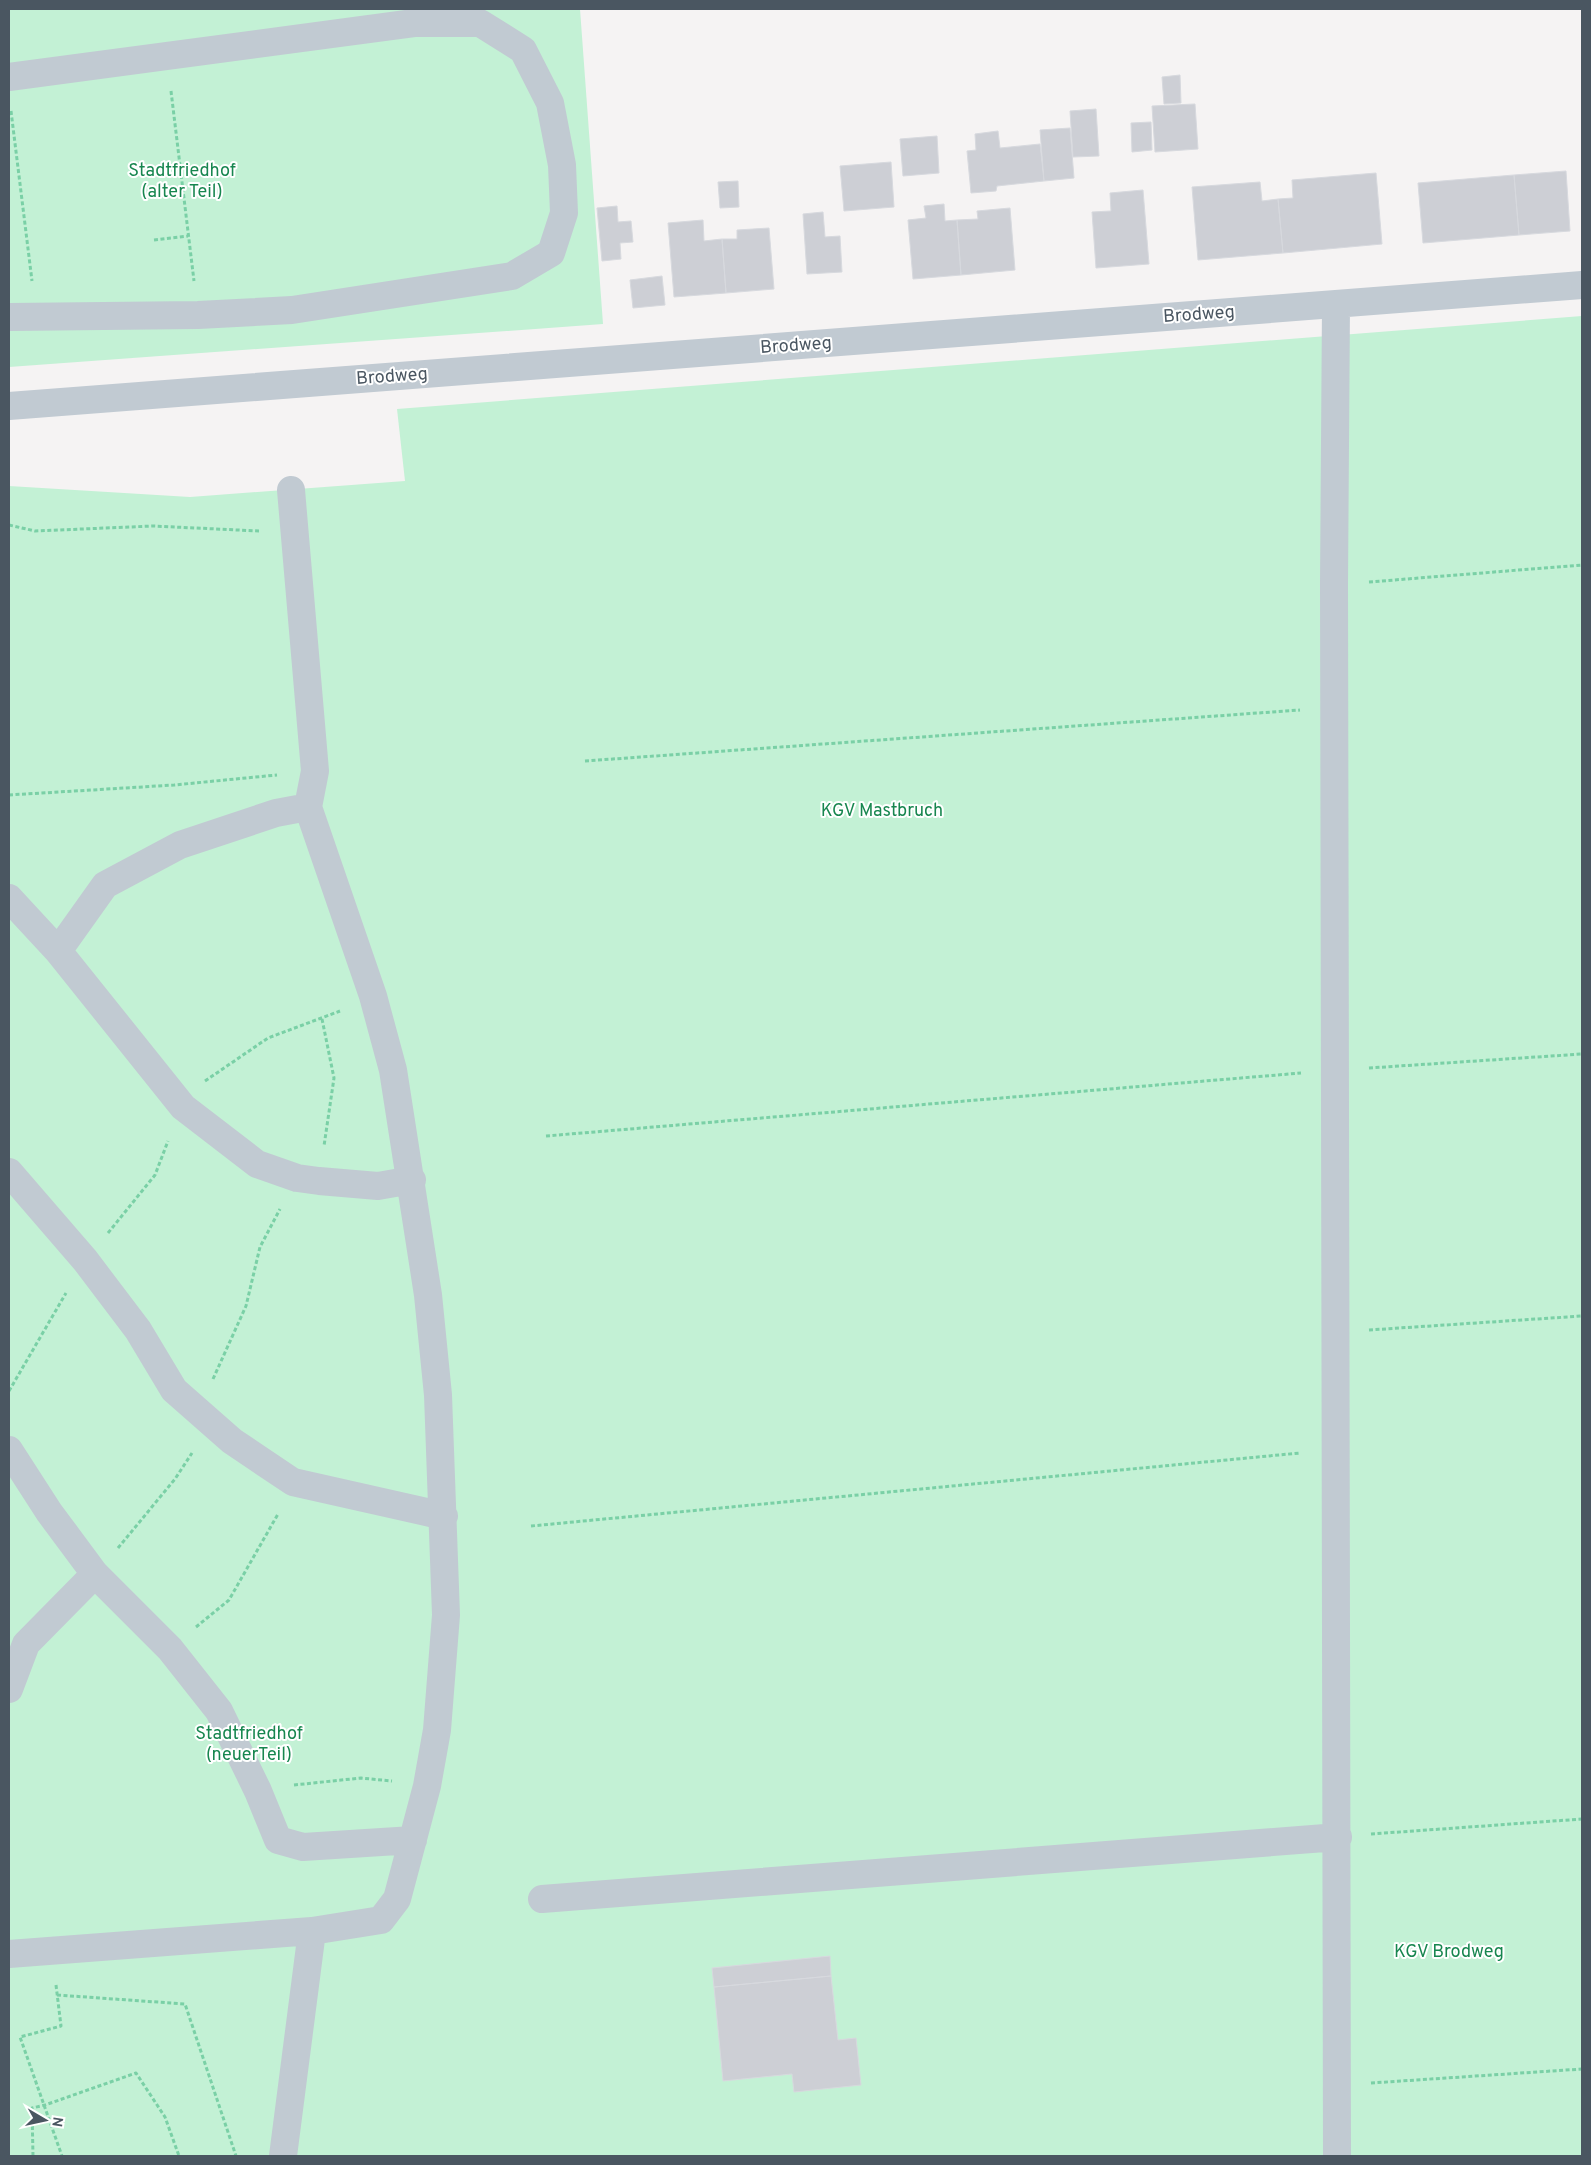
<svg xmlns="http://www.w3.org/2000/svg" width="1591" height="2165" font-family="Overpass,sans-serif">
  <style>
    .green { fill: #c3f1d5 }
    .building { fill: #cdcfd5; stroke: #d7d9de }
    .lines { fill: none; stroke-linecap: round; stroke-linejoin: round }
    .path { stroke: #7ad0a6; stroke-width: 3; stroke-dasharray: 4 2.5; stroke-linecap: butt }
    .minor { stroke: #c1cad2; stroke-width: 28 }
    .labels { text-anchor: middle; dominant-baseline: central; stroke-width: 4; stroke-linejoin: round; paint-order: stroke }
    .park-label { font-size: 18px; fill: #17864f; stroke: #fff }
    .street-label { font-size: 18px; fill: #4a5661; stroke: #fff }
  </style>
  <rect width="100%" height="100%" fill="#f5f3f3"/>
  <path class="green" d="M9,9H580L603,324L9,367Z
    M1582,316V2156H9V486L190,497L405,481L397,409Z"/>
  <path class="building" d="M1180,75L1181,103L1164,104L1162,77Z
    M1195,104L1198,149L1155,152L1152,106Z
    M1096,109L1099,156L1073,157L1070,111Z
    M1151,122L1152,150L1132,152L1131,123Z
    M1070,128L1074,178L1044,181L1040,130Z
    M998,131L1000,148L1040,144L1044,181L997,186L996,191L971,193L967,151L976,150L975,134Z
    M937,136L939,173L903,176L900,139Z
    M891,162L894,207L844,211L840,166Z
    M1566,171L1570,231L1519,235L1514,175Z
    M1376,173L1382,244L1283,253L1278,199L1293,198L1292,180Z
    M1514,175L1519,235L1423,243L1418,183Z
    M738,181L739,207L720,208L718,182Z
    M1260,182L1262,201L1278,199L1283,253L1198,260L1192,187Z
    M1143,190L1149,264L1096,268L1092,212L1111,211L1110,193Z
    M944,204L945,221L957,220L961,275L913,279L908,220L926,218L924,206Z
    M617,206L618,222L631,221L633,242L620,243L621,259L602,261L597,208Z
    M1010,208L1015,270L961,275L957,220L978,219L977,211Z
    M823,212L825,237L840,236L842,272L807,274L803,214Z
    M703,220L704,241L722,239L726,293L674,297L668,223Z
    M769,228L774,289L726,293L722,239H737V230Z
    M662,276L665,305L633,308L630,280Z
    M830,1956L831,1976L714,1987L712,1968Z
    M831,1976L838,2040L856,2038L861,2085L794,2092L792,2074L723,2081L714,1987Z"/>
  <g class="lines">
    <path class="path" d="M171,91L194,281
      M11,111L32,281
      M154,240L188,236
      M9,525L35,531L153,526L259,531
      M1369,582L1582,565
      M585,761L1300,710
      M9,795L174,785L277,775
      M322,1019L334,1078L324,1146
      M1369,1068L1582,1054
      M205,1081L268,1038L340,1011
      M546,1136L1301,1073
      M108,1233L155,1175L168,1141
      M1369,1330L1582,1316
      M213,1379L246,1306L260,1247L280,1209
      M9,1391L66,1293
      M531,1526L1300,1453
      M118,1548L175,1479L192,1453
      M196,1627L229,1600L278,1514
      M294,1785L361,1778L392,1781
      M1371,1834L1582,1819
      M56,1985L61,2026L20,2037L62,2156
      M57,1995L185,2004L236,2156
      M1371,2083L1582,2069
      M33,2156L32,2108L45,2105L136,2073L165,2117L179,2156"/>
    <path class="minor" d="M9,77L414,23H480L523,50L550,103L562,165L564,213L551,253L512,276L292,310L198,315L9,317
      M1336,304L1334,584L1337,2156
      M9,406L1582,285
      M9,898L58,951L183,1107L257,1164L297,1178L319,1181L378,1186L412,1180
      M58,951L105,885L180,845L276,813L308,807
      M9,1172L85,1260L138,1330L174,1390L232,1441L293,1482L444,1516
      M9,1450L49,1512L95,1574L170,1649L219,1711L258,1791L278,1840L303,1847L413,1840
      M9,1689L26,1644L95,1574
      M542,1899L1338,1837
      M9,1954L312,1931L381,1920L397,1899L427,1786L437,1730L446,1615L438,1395L428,1295L393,1070L373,996L308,807L315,771L291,490
      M283,2156L312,1931"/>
  </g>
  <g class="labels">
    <g class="park-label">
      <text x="182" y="171">Stadtfriedhof<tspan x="182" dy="21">(alter Teil)</tspan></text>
      <text x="882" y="811">KGV Mastbruch</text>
      <text x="249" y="1734">Stadtfriedhof<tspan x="249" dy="21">(neuerTeil)</tspan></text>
      <text x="1449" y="1952">KGV Brodweg</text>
    </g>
    <g class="street-label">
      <text transform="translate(1199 315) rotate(-4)">Brodweg</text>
      <text transform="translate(796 346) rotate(-4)">Brodweg</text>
      <text transform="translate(392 377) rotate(-4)">Brodweg</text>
    </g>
  </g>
  <rect width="1591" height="2165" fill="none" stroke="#4a5661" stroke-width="20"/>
  <g transform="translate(45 2120) rotate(99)" stroke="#ffffff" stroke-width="4" paint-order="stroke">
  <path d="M0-4L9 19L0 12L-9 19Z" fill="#4a5661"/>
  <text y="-8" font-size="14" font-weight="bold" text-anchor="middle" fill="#4a5661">N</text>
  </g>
</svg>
